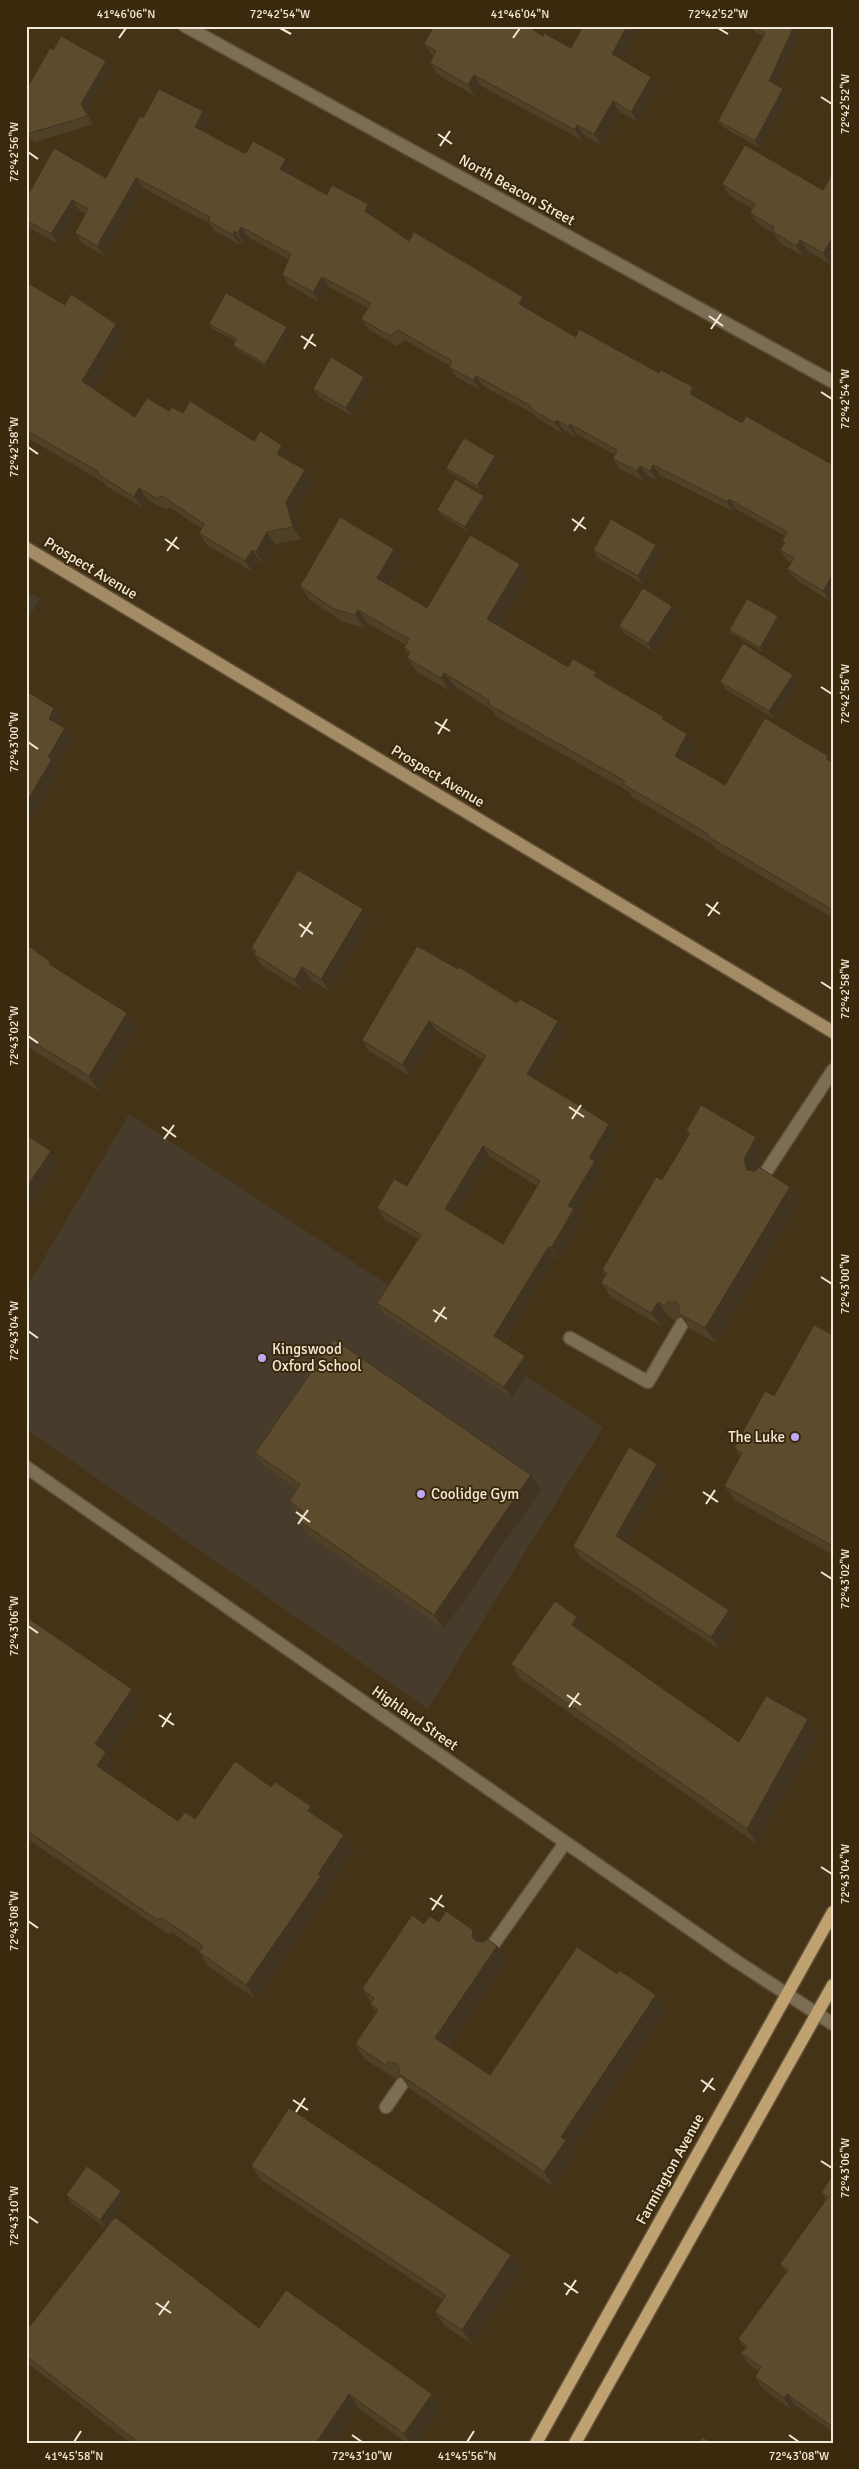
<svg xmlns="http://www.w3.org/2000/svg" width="859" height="2469" font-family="Signika,sans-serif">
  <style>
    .education { fill: #473c2c }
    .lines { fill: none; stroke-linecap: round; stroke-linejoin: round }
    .service-casing { stroke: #605036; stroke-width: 15 }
    .minor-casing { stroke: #605036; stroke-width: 15 }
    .secondary-casing { stroke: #605036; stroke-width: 15 }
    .primary-casing { stroke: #605036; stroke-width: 15 }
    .service { stroke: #7c6d55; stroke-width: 12 }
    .minor { stroke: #7c6d55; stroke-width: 12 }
    .secondary { stroke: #a28b65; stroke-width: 12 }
    .primary { stroke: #c0a271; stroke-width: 12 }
    .wall { fill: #504028; fill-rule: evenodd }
    .shaded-wall { fill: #413420 }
    .building { fill: #5d4b2e; stroke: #413420; fill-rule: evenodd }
    .ticks { fill: none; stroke: #f3e9d8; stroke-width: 2 }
    .poi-dot { fill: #bea9f5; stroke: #3a290c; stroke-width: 2 }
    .labels { text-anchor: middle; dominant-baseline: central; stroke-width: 4; stroke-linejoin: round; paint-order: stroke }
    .street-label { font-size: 15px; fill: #f3e9d8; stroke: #3a290c }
    .poi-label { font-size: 15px; fill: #f3e9d8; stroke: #3a290c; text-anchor: start }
    .neatline { fill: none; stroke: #f3e9d8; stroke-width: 2 }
    .ticks-label { font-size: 12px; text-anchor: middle; fill: #f3e9d8 }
  </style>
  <rect width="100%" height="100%" fill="#443317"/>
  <path class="education" d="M26,591L40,599L26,622Z
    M129,1114L603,1427L428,1709L26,1429V1289Z"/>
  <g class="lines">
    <g class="service-casing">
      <path id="service" d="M762,1178L833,1070
        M570,1338L648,1382L682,1324
        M490,1949L565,1843
        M386,2107L402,2084"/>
    </g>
    <g class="minor-casing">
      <path id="minor" d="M185,26L833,382
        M26,1467L736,1961L833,2024"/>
    </g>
    <g class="secondary-casing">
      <path id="secondary" d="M26,548L833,1032"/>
    </g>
    <g class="primary-casing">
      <path id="primary" d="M536,2443L833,1912
        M575,2443L833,1985"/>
    </g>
    <use href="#service" class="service"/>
    <use href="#minor" class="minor"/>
    <use href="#secondary" class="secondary"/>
    <use href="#primary" class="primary"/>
  </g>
  <path class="wall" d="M751,26H802L775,84L788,96L760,148L723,127L718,121L763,36L756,33Z
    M543,36L571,48L622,60L651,77L659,88L638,122L620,112L601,145L585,136L582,140L481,86L475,96L437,74L430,63L434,56L432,55L424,44Z
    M53,50L106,61L111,69L87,112L93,124L35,142L26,136V90Z
    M203,111L210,121L205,132L242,152L293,169L290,174L327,195L368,204L375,214L374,217L409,241L523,297L530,307L529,310L576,337L693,387L700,397L699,399L742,423L833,465V596L830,601L794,578L787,569L791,563L787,560L780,550L784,544L782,541L785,536L736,509L734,512L660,475L657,480L647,476L644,481L620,469L613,459L615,455L577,434L576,437L564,430L562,433L537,418L534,414L483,386L480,390L456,377L449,367L450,366L405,340L397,346L368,329L361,319L368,308L329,287L319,302L289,285L282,275L288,259L248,237L244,243L241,241L240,245L215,231L210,224L143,188L104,256L82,243L75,233L86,214L79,210L58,244L26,226V199L106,178L143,118Z
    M722,184L823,190L831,265L808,251L805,257L780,243L773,233L758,224L750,213L752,209L730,196Z
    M26,282L65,305L116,324L124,336L93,389L135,417L169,411L183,413L291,457L288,461L305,470L313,482L294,514L301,539L275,544L264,564L260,561L253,572L207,545L199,533L202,529L171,508L164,509L148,500L143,508L106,486L103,482L26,437Z
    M209,324L290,331L268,368L236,349L233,345L236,341L212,329Z
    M370,385L352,416L319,397L313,389Z
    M495,456L498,460L480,490L449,473L446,468Z
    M484,496L487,500L468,532L440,514L437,510Z
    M656,545L662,553L643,584L598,558L593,550Z
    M403,562L390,586L427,608L529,577L500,627L568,667L596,672L601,680L687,734L696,747L687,763L725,785L828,756L833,763V918L716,849L713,845L632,797L628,791L497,717L492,710L454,686L450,691L416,671L407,658L408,654L404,648L406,645L367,623L364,628L343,622L309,599L300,586Z
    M672,606L678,614L654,652L625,634L619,626Z
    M781,620L763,652L732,634L729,630Z
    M793,675L799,683L775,719L726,690L720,682Z
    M371,921L329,991L310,979L303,991L262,966L254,954L255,953L251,948Z
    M26,945L54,967L127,1013L137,1028L99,1091L26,1046Z
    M417,946L517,1003L558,1021L566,1032L537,1080L609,1124L617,1135L598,1166L602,1172L577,1214L582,1220L559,1259L556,1257L505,1343L532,1367L512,1398L384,1314L377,1303L418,1239L384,1219L377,1208L407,1186L483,1060L437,1031L410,1076L369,1051L362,1040ZM490,1157L537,1186L503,1244L455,1216Z
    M686,1131L756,1137L766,1152L756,1170L800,1201L716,1343L689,1328L681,1317H678L675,1320L668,1316L662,1327L611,1297L601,1283L605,1275L602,1270L662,1180L689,1135Z
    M833,1335V1555L735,1500L724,1486L740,1457L734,1448L774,1396Z
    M255,1453L531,1475L541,1490L444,1629L307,1534L297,1519L299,1516L289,1501L297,1489L265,1467Z
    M657,1464L665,1475L627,1543L737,1621L719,1649L581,1558L573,1546Z
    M26,1617L132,1689L142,1704L108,1755L116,1767L111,1775L178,1821L195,1819L271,1787L344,1835L354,1850L329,1887L331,1890L256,1999L209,1967L199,1952V1951L172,1933L168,1934L26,1838Z
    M577,1617L587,1632L585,1635L739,1742L819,1733L757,1844L521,1679L511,1664Z
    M439,1922L482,1942L497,1946L507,1960L449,2047L490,2075L617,1974L656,1995L666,2010L572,2149L576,2154L554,2187L409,2088L401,2077L399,2076L396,2079L365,2059L355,2044L376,2013L370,2004L371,2002L362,1989L424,1924Z
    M251,2166L511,2255L521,2270L472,2344L445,2326L435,2312L443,2300L261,2180Z
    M833,2175V2432L795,2405L792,2410L763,2389L755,2377L759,2371L749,2365L741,2353L745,2348L738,2339L786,2273L780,2264L826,2200L821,2193Z
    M66,2195L127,2199L106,2228L72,2203Z
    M259,2328L442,2408L417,2443H407L358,2408L335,2443H131L26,2362V2331Z"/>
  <path class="shaded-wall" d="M627,26H640L620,65L612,54Z
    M794,26H802L774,88L769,81Z
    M106,61L111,69L87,112L93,124L88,116L81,104Z
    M474,75L481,86L475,96L468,85Z
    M651,77L659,88L638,122L631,112Z
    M783,89L788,96L760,148L755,141Z
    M613,101L620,112L601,145L594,134Z
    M203,111L210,121L202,137L195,127Z
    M577,125L585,136L582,140L575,130Z
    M286,159L293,169L287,179L280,169Z
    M136,178L143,188L104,256L97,246Z
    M72,200L79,210L58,244L51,234Z
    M368,204L375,214L372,221L365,211Z
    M241,227L248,237L244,243L238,233Z
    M234,231L241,241L240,245L233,235Z
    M833,237V263L831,265L823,253Z
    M800,240L808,251L805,257L796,246Z
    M322,277L329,287L319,302L313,292Z
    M523,297L530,307L526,314L519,304Z
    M116,324L124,336L91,393L82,381Z
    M287,327L290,331L268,368L265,364Z
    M476,376L483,386L480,390L473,380Z
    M364,377L370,385L352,416L346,408Z
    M693,387L700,397L697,404L690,394Z
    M557,420L564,430L562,433L555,423Z
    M570,424L577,434L576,437L569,427Z
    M282,445L291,457L286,466L277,454Z
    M495,456L498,460L480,490L477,486Z
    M653,465L660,475L657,480L650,471Z
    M640,466L647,476L644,481L637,471Z
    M305,470L313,482L294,514L301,539L293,527L286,502Z
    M139,488L148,500L143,508L134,497Z
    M484,496L487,500L468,532L465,527Z
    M729,499L736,509L734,512L727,502Z
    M267,532L275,544L264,564L256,552Z
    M656,545L662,553L643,584L638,576Z
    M394,549L403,562L386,592L377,578Z
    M252,550L260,561L253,572L245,561Z
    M520,564L529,577L496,632L487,619Z
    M833,574V596L830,601L823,591Z
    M672,606L678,614L654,652L648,644Z
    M358,610L367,623L364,628L355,615Z
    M778,616L781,620L763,652L760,648Z
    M596,672L605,685L594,676Z
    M444,673L454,686L450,691L441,678Z
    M793,675L799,683L775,719L769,711Z
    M54,708L62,720L57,730L49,719Z
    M65,728L73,740L57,766L60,771L28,825L26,823V803L48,757Z
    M687,734L696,747L684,769L675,756Z
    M828,756L833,763V769L826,759Z
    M363,909L371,921L329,991L321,979Z
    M302,967L310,979L303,991L295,980Z
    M127,1013L137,1028L99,1091L89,1076Z
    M429,1021L437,1031L410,1076L402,1065Z
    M558,1021L566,1032L534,1085L527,1074Z
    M609,1124L617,1135L598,1166L602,1172L577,1214L582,1220L559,1259L551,1248L568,1206L589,1158Z
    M756,1137L766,1152L754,1173L747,1170L744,1159Z
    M483,1146L490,1157L453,1220L445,1209Z
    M51,1151L59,1163L26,1212V1188Z
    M790,1187L800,1201L716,1343L705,1328Z
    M549,1246L556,1257L502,1347L494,1336Z
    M658,1302L668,1316L662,1327L651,1313Z
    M525,1356L532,1367L512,1398L504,1387Z
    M657,1464L665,1475L624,1548L616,1536Z
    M531,1475L541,1490L444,1629L434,1615Z
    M729,1610L737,1621L719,1649L711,1637Z
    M577,1617L587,1632L582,1640L572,1625Z
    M132,1689L142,1704L108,1755L116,1767L107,1780L97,1766L95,1744Z
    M808,1719L819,1733L757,1844L747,1829Z
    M311,1806L321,1821L308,1811Z
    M344,1835L354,1850L329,1887L331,1890L256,1999L246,1985L318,1874Z
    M473,1930L483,1944L482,1952L472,1937Z
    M497,1946L507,1960L445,2052L435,2038Z
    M656,1995L666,2010L572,2149L576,2154L554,2187L544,2172L561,2137Z
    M121,2191L127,2199L106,2228L100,2220Z
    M511,2255L521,2270L472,2344L462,2330Z
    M349,2394L358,2408L335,2443H316Z
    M432,2394L442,2408L417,2443H410L404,2434Z
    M787,2394L795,2405L792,2410L784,2398Z"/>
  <path class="building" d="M434,26H527L543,36L544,33L571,48L583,26H627L612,54L651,77L631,112L613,101L594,134L577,125L575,130L474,75L468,85L430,63L436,51L424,44Z
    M751,26H794L769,81L783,89L755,141L718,121L765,33Z
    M61,36L106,61L81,104L88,116L30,133L26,131V90L50,48L53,50Z
    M159,89L203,111L195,127L242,152L246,153L253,141L286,159L280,169L327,195L332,185L368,204L365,211L409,241L414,232L523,297L519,304L576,337L579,329L659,373L661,370L693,387L690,394L742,423L746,416L833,465V574L823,591L787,569L794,558L780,550L785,542L782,541L787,532L729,499L727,502L653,465L650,471L640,466L637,471L613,459L617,450L570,424L569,427L557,420L555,423L530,408L531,406L476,376L473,380L449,367L452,361L398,330L390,336L361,319L371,303L322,277L313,292L282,275L291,254L241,227L238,233L234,231L233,235L208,221L210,217L136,178L97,246L75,233L88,209L72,200L51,234L26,220V199L54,148L106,178L140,116L143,118Z
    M745,145L823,190L833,173V237L823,253L800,240L796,246L772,231L774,227L750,213L755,204L722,184Z
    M26,282L65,305L71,294L116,324L82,381L135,417L147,398L169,411L172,407L183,413L190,401L254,441L260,431L282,445L277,454L305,470L286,502L293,527L267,532L256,552L252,550L245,561L199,533L204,524L162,496L156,498L139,488L134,497L98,474L99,472L26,430Z
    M226,293L287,327L265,364L233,345L237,339L209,324Z
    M331,357L364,377L346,408L313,389Z
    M464,438L495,456L477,486L446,468Z
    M455,479L484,496L465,527L437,510Z
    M340,517L394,549L377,578L427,608L470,535L520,564L487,619L568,667L573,659L596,672L594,676L664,717L662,719L687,734L675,756L725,785L765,718L828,756L826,759L833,763V910L707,836L708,834L623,784L625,781L488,704L490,701L444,673L441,678L407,658L410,652L404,648L409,639L358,610L355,615L334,609L300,586Z
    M611,519L656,545L638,576L593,550Z
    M643,588L672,606L648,644L619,626Z
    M747,599L778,616L760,648L729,630Z
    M743,643L793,675L769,711L720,682Z
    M26,691L54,708L49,719L65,728L48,757L52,759L26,803Z
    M298,870L363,909L321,979L302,967L295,980L254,954L256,951L251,948Z
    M26,945L37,951L36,952L50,961L49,964L127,1013L89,1076L26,1038Z
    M417,946L458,969L459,967L517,1003L520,999L558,1021L527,1074L609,1124L589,1158L595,1161L568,1206L574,1209L551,1248L549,1246L494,1336L525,1356L504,1387L377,1303L421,1235L377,1208L394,1179L407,1186L486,1056L429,1021L402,1065L362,1040ZM483,1146L540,1181L503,1244L445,1209Z
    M701,1105L756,1137L744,1159L747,1170L755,1171L759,1167L790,1187L705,1328L679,1314V1306L676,1302H668L665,1306L658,1302L651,1313L601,1283L607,1273L602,1270L656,1177L662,1180L690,1133L686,1131Z
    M26,1135L51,1151L26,1188Z
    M814,1325L833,1335V1546L724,1486L742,1453L734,1448L765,1391L774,1396Z
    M334,1339L531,1475L434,1615L297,1519L303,1511L289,1501L300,1484L255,1453Z
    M629,1447L657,1464L616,1536L729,1610L711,1637L573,1546Z
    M555,1601L577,1617L572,1625L739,1742L766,1696L808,1719L747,1829L511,1664Z
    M26,1617L132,1689L95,1744L106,1752L97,1766L178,1821L185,1812L195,1819L235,1761L271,1787L275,1782L311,1806L308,1811L344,1835L318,1874L321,1876L246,1985L199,1952L203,1946L162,1918L157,1920L26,1830Z
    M446,1911L473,1930L472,1937L476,1941L483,1942L487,1939L497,1946L435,2038L490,2075L577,1947L617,1974L619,1970L656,1995L561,2137L566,2140L544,2172L399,2074V2067L396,2063L389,2062L385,2065L355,2044L378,2010L370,2004L374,1998L362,1989L412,1915L424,1924L430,1916L439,1922Z
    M289,2108L511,2255L462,2330L435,2312L446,2295L251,2166Z
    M87,2166L121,2191L100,2220L66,2195Z
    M833,2175V2427L787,2394L784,2398L755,2377L761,2367L741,2353L747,2346L738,2339L788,2270L780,2264L828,2197L821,2193Z
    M115,2217L259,2328L286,2290L432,2394L404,2434L349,2394L316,2443H139L26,2356V2331Z
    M702,2437L712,2443H699Z"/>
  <path class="ticks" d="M280,28L291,34M718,28L728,34M119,38L126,28M513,38L520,28M821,97L832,104M438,134L452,144M440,146L450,131M28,152L38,159M709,316L723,326M711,329L721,314M301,336L316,346M304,349L313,334M821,392L832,399M28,447L38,454M572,519L586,529M574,531L584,517M165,539L179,549M167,551L177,537M821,687L832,694M435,722L450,731M438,734L447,719M28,742L38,749M706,904L720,914M708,916L718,902M299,924L313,934M301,937L311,922M821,982L832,989M28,1036L38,1043M569,1107L584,1117M572,1119L581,1105M162,1127L176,1137M164,1139L174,1125M821,1277L832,1284M433,1310L447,1319M435,1322L445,1307M28,1331L38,1338M703,1492L718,1502M706,1504L715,1490M296,1512L310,1522M298,1524L308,1510M821,1572L832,1579M28,1626L38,1633M567,1695L581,1705M569,1707L579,1693M159,1715L174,1725M162,1727L171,1713M821,1867L832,1874M430,1898L444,1907M432,1910L442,1895M28,1921L38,1928M701,2080L715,2090M703,2092L713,2078M293,2100L308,2110M296,2112L305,2098M821,2161L832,2168M28,2216L38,2223M564,2283L578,2293M566,2295L576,2280M156,2303L171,2313M159,2315L169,2301M352,2435L362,2442M789,2435L799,2442M74,2442L81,2431M467,2442L474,2431"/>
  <g class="poi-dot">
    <circle cx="262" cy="1358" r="5"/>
    <circle cx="795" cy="1437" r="5"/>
    <circle cx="421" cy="1494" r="5"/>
  </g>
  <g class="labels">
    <g class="street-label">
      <text transform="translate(517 190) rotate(29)">North Beacon Street</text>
      <text transform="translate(91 568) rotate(31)">Prospect Avenue</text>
      <text transform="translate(438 776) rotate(31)">Prospect Avenue</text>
      <text transform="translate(415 1718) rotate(35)">Highland Street</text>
      <text transform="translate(670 2169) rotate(-61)">Farmington Avenue</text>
    </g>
    <g class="poi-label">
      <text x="272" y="1349">Kingswood<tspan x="272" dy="17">Oxford School</tspan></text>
      <text x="785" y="1437" text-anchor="end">The Luke</text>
      <text x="431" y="1494">Coolidge Gym</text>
    </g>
  </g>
  <rect width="859" height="2469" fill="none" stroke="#3a290c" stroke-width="55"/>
  <rect x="28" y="28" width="804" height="2414" class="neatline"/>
  <g class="ticks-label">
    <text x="126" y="18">41°46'06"N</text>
    <text x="280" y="18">72°42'54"W</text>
    <text x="520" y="18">41°46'04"N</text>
    <text x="718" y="18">72°42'52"W</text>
    <text transform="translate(845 104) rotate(-90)" y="4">72°42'52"W</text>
    <text transform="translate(14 152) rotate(-90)" y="4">72°42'56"W</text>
    <text transform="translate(845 399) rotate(-90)" y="4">72°42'54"W</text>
    <text transform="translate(14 447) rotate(-90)" y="4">72°42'58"W</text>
    <text transform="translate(845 694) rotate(-90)" y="4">72°42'56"W</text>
    <text transform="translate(14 742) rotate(-90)" y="4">72°43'00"W</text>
    <text transform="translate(845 989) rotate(-90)" y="4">72°42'58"W</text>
    <text transform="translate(14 1036) rotate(-90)" y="4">72°43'02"W</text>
    <text transform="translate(845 1284) rotate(-90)" y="4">72°43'00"W</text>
    <text transform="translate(14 1331) rotate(-90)" y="4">72°43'04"W</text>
    <text transform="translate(845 1579) rotate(-90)" y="4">72°43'02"W</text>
    <text transform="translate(14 1626) rotate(-90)" y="4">72°43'06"W</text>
    <text transform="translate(845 1874) rotate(-90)" y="4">72°43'04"W</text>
    <text transform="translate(14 1921) rotate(-90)" y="4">72°43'08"W</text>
    <text transform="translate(845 2168) rotate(-90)" y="4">72°43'06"W</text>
    <text transform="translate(14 2216) rotate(-90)" y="4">72°43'10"W</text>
    <text x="74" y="2460">41°45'58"N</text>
    <text x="362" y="2460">72°43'10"W</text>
    <text x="467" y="2460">41°45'56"N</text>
    <text x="799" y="2460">72°43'08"W</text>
  </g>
</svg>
